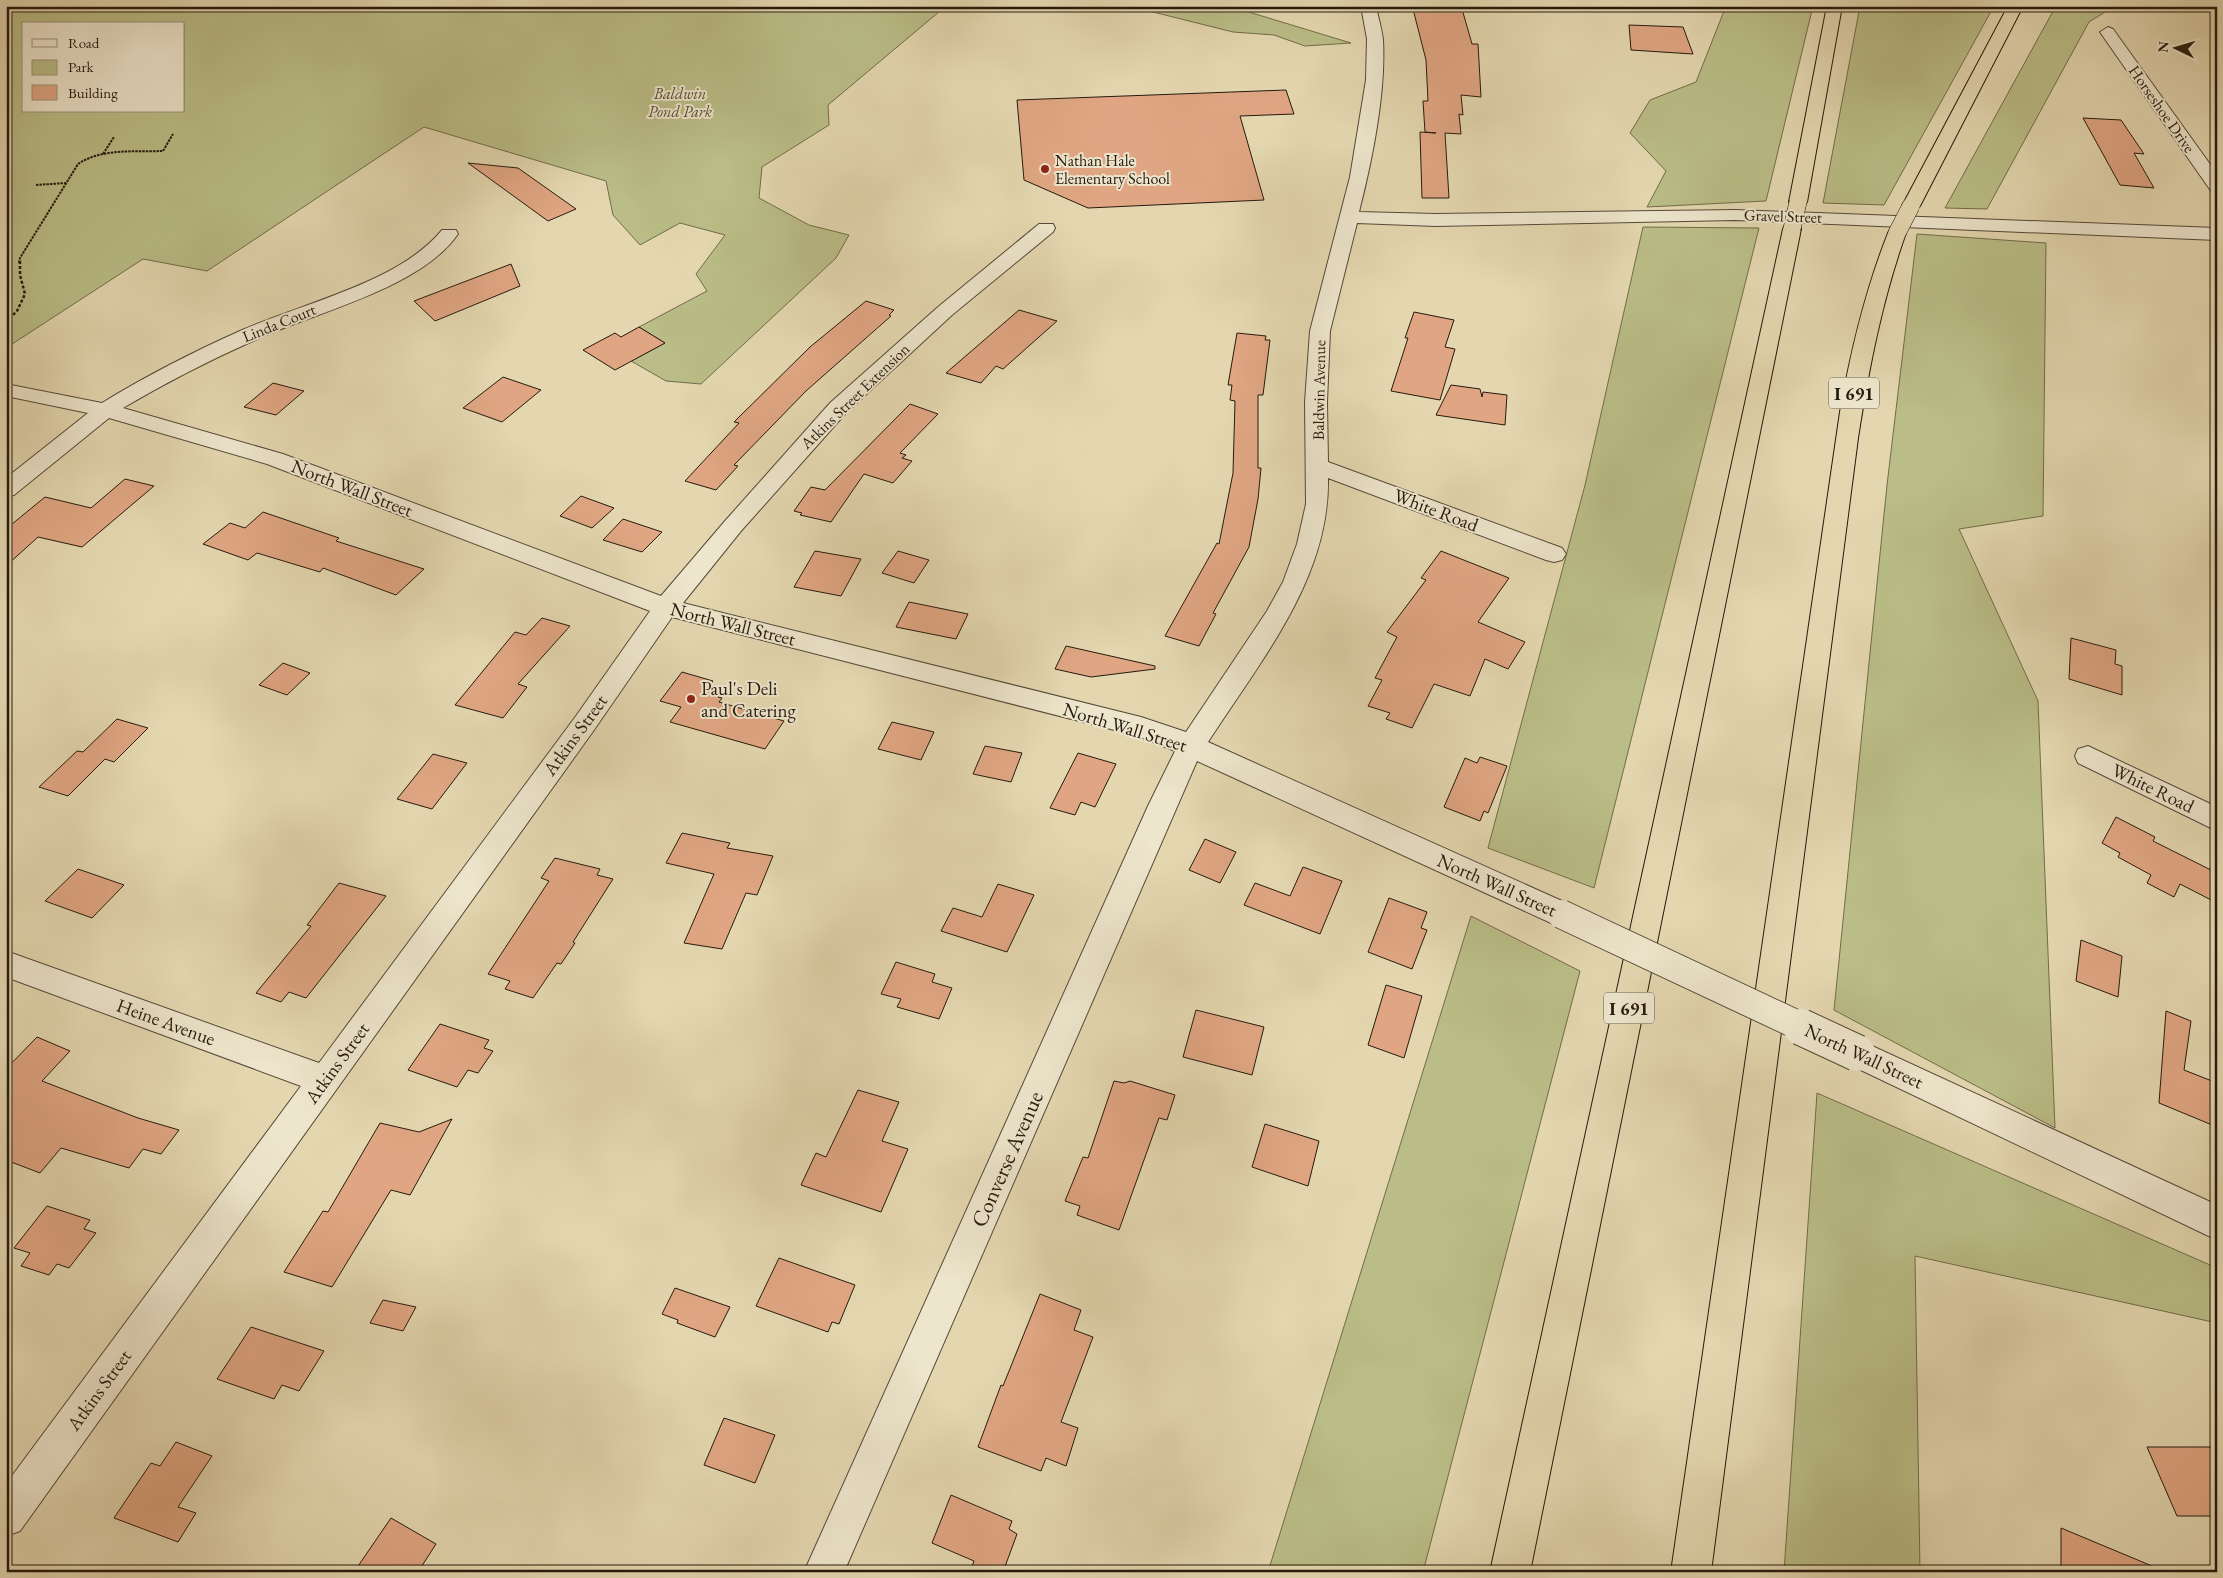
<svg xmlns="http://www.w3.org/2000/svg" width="2223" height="1578" font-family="'EB Garamond',serif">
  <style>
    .green { fill: #babd87; stroke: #706c4a; fill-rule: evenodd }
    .building { fill: #e0a683; stroke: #251a0d }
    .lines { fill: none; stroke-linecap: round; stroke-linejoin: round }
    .minor-casing { stroke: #554936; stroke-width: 2 }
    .highway-casing { stroke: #251a0d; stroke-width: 2 }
    .path-far1 { stroke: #251a0d; stroke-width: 2; stroke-dasharray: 2.5 1; stroke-linecap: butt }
    .path { stroke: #251a0d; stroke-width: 2.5; stroke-dasharray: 3 2; stroke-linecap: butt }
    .minor { fill: #ede5cc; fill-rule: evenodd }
    .highway { fill: #e4d7b0; fill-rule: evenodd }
    .minor-bridge-far1-casing { stroke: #554936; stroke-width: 30; stroke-linecap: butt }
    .minor-bridge-casing { stroke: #554936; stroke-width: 38; stroke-linecap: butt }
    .highway-bridge-casing { stroke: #251a0d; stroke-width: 18; stroke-linecap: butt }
    .minor-bridge-far1 { stroke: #ede5cc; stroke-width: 28 }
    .minor-bridge { stroke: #ede5cc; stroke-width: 36 }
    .highway-bridge { stroke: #e4d7b0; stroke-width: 17 }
    .poi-dot { fill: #8f2418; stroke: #ede5cc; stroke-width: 2 }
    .labels { text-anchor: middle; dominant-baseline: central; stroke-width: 4; stroke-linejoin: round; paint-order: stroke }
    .far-park-label { font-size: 16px; font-style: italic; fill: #524b32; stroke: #ede5cc }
    .far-street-label { font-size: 16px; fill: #251a0d; stroke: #ede5cc }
    .far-poi-label { font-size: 16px; fill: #251a0d; stroke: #ede5cc; text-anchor: start }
    .shield { fill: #ede5cc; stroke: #615746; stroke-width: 1 }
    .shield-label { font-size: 18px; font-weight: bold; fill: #251a0d }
    .street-label { font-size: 19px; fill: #251a0d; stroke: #ede5cc }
    .poi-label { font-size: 19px; fill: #251a0d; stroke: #ede5cc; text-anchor: start }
    .near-street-label { font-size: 22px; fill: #251a0d; stroke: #ede5cc }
  </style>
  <rect width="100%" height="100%" fill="#e4d7b0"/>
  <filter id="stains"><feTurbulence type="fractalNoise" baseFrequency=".004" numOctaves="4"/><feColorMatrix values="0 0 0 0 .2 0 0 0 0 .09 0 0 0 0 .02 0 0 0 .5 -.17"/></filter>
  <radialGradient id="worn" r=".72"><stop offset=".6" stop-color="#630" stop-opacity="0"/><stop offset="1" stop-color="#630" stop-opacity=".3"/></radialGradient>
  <path class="green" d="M6,6H946L828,105L829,125L762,167L759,198L809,225L849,235L836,258L701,384L666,381L631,361L665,343L639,327L707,291L696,274L725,235L680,223L640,245L613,215L606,181L424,127L207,271L143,259L6,348ZM24,24H184V111H24Z
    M1129,6H1229L1351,43L1305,46L1274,35L1233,32Z
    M1726,6H1813L1766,201L1647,207L1666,171L1630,133L1650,100L1696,82Z
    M1860,6H1994L1884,205L1823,203Z
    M2058,6H2115L2089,22L1987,209L1945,208L2052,13Z
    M1643,227L1759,228L1594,888L1488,848L1585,485Z
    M1917,234L2046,243L2043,516L1959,529L2038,701L2055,1128L1834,1010L1887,485Z
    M1471,916L1580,971L1423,1572H1268Z
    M1817,1093L2217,1268V1323L1915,1256L1920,1572H1784Z"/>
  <path class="building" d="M1413,9H1462L1472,44H1478L1481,97L1461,95L1463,115L1459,114L1461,134L1445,133L1449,198H1422L1420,132L1436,133L1425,132L1423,101H1428L1426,60Z
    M1629,25L1683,27L1693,54L1631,50Z
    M1286,90L1294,114L1240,116L1264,200L1088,208L1024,180L1017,100Z
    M2083,118L2121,120L2144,154L2134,153L2154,188L2120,185Z
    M468,163L518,168L576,209L548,221Z
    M511,264L520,286L435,321L414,301Z
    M866,301L894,310L889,315L891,316L806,391L734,465L738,466L716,490L685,481L739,423L734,422L810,347Z
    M1019,310L1057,321L1003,369L996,366L981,383L946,373Z
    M1414,312L1454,320L1445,347L1455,349L1440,400L1391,391L1408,338H1405Z
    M639,327L665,343L615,370L583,350L615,333L621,337Z
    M1237,333L1266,336L1265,340H1270L1263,395H1258V468H1261L1258,499L1249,547L1213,613L1216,614L1199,646L1165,636L1217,543L1219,544L1233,473L1235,401L1230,400L1232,385H1228Z
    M503,377L541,390L502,422L463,408Z
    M273,383L304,391L276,415L244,407Z
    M1451,385L1480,389L1482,397L1483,392L1507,395L1505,425L1436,415Z
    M910,404L938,414L900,453L906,455L902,458L912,461L893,483L864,474L831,522L800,515L802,513L794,511L811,487L825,490Z
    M125,479L154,486L82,547L38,537L6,566V529L45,497L91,508Z
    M581,496L614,508L592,528L560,516Z
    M263,512L339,538L336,541L424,569L396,595L323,568L320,572L257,553L248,560L203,544L230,523L245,528Z
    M623,519L662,532L642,552L603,540Z
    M815,551L861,559L841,596L794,587Z
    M898,551L929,560L914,583L882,573Z
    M1441,551L1509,578L1478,622L1525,642L1508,669L1485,659L1470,696L1434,684L1412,728L1386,719L1390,713L1368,706L1382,680L1375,678L1397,637L1387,632L1426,580L1421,578Z
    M909,602L968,614L956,639L896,627Z
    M542,618L570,626L518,684L527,687L503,718L455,705L515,632L526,635Z
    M2071,638L2116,650L2115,664L2122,666V695L2069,679Z
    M1066,646L1155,666V669L1091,677L1055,669Z
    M283,663L310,673L287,695L259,685Z
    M682,672L713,681L709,686L723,690L718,697L722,698L719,702L784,721L765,749L670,722L681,707L660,701Z
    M117,719L148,728L114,762L105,759L68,796L39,787L77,751L83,752Z
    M892,722L934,732L921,760L878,749Z
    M985,746L1022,753L1011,782L973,774Z
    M1078,753L1116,764L1095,807L1081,802L1075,815L1050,808Z
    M433,754L467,763L432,809L397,799Z
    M1480,757L1507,766L1488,813L1484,811L1480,821L1444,807L1465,758L1477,763Z
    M2116,817L2155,837L2153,841L2217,873V903L2180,884L2174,897L2147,883L2151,875L2118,857L2120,853L2102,843Z
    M682,833L730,843L727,848L773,856L757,895L746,893L722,949L684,943L714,874L666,863Z
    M1205,839L1236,852L1220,883L1189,870Z
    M555,858L600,869L597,875L613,879L573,942L575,943L561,964L557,963L533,998L505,989L510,981L488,974L549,881L541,878Z
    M1303,867L1342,881L1320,934L1244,905L1255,883L1290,896Z
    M78,869L124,885L92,918L45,901Z
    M339,883L386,896L306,998L289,992L281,1002L256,993L311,926L307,925Z
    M998,884L1034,895L1007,952L941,931L953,908L982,917Z
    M1389,898L1427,912L1421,928L1427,930L1412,969L1368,952Z
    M2081,940L2122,956L2118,997L2076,981Z
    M896,962L935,974L932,982L952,988L939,1019L897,1007L901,999L881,994Z
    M1386,985L1422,996L1404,1058L1368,1045Z
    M1196,1010L1264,1027L1252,1075L1183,1057Z
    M2166,1011L2191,1021L2184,1070L2217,1083V1127L2159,1103Z
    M440,1024L489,1040L484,1048L493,1051L478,1073L468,1070L457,1087L408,1070Z
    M37,1037L70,1051L42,1081L138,1118L179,1130L161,1154L143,1149L129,1168L61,1148L40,1173L6,1160V1069Z
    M1114,1081L1124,1083L1130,1081L1175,1095L1167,1120L1159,1118L1119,1230L1077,1215L1080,1206L1065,1201L1083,1157L1088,1158Z
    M858,1090L899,1102L882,1141L908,1149L881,1212L801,1185L816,1153L826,1157Z
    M452,1119L410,1195L391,1190L332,1287L284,1272L323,1211L328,1212L380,1123L419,1132Z
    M1265,1124L1319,1141L1308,1186L1252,1167Z
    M47,1206L90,1220L84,1229L96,1233L69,1268L57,1264L49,1275L21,1266L30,1253L14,1248Z
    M779,1258L855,1285L839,1324L832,1322L828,1332L756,1306Z
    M675,1288L730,1307L715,1337L677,1323L678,1320L662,1314Z
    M1040,1294L1081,1310L1074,1330L1093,1337L1061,1422L1078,1428L1066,1466L1046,1458L1041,1471L978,1447L1001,1385L1003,1386Z
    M383,1300L416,1307L403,1331L370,1323Z
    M251,1327L324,1351L299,1391L282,1385L274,1399L217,1379Z
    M724,1418L775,1435L755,1483L704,1465Z
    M176,1442L212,1456L178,1507L196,1513L178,1542L114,1518L151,1463L160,1466Z
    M2147,1447H2217V1516H2177Z
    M951,1495L1012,1521L1009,1529L1017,1534L1003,1572H970L974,1561L932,1543Z
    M391,1518L436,1544L418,1572H354Z
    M2061,1528L2164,1571L2163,1572H2061Z"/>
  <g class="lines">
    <g class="minor-casing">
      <path id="minor" d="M1361,6H1376C1378,17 1382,29 1383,40C1386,93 1372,161 1359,212L1436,214L1735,210L2217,228V240L1735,220L1436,226L1357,223L1330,331L1327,402L1328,462L1562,548L1566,554L1562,560L1554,562L1546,560L1328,478C1330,579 1260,661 1208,742L1571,905L1576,914L1571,923L1561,926L1551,923L1197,761L844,1572H804L1148,806L1175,751L1138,736L672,617L594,730L20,1531L6,1536V1484L301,1086L6,977V951L319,1063L576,716L650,611L267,464L109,418L14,495L6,497V478L88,413L6,396V384L102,403C146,376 193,352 240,331C302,303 399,283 442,230H456L458,234C420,289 315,312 255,340C210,360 165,383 123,408L283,454L661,596L725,521L830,403L938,307L1039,224H1053L1055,228L1053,232L952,315L846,413L741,531L683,603L1141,717L1186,732L1267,611L1283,582L1297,544L1306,504L1305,402L1310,331L1350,177L1366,80L1367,39Z
        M2108,27L2113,29L2217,174V192L2211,191L2100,32Z
        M2088,746L2217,807V831L2078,763L2075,756L2078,749Z
        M1857,1039L2217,1205V1240L1846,1063L1841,1053L1846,1043Z"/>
    </g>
    <g class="highway-casing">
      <path id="highway" d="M1827,6H1842L1807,202L1804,206H1792L1789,202Z
        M2008,6H2023L1920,206L1917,210H1905L1902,206Z
        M1792,223L1799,225L1801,229L1530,1572H1490L1783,229L1785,225Z
        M1897,227L1904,229L1906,233C1882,300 1869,368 1858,438L1711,1572H1671L1840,412C1851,350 1865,291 1888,233L1890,229Z"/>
    </g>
    <path class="path-far1" d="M103,154L114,137
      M36,185L66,183
      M19,263L20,258L78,164C102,148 135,152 163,151L173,134"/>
    <path class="path" d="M6,322L17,311L25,294L20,275V261"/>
    <use href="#minor" class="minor"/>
    <use href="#highway" class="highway"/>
    <g class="minor-bridge-far1-casing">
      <path id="minor-bridge-far1" d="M1561,914L1804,1028"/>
    </g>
    <g class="minor-bridge-casing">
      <path id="minor-bridge" d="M1801,1027L1857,1053"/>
    </g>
    <g class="highway-bridge-casing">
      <path id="highway-bridge" d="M1792,229L1798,202
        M1897,233L1911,206"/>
    </g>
    <use href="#minor-bridge-far1" class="minor-bridge-far1"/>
    <use href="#minor-bridge" class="minor-bridge"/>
    <use href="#highway-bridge" class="highway-bridge"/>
  </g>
  <g class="poi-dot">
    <circle cx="1045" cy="169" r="5"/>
    <circle cx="691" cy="699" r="5"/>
  </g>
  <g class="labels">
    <g class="far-park-label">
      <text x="680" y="93">Baldwin<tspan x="680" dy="18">Pond Park</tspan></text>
    </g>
    <g class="far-street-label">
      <text transform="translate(2162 109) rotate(55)">Horseshoe Drive</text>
      <text transform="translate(1783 216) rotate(2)">Gravel Street</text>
      <text transform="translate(279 323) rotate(-22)">Linda Court</text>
      <text transform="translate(1319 390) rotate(-89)">Baldwin Avenue</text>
      <text transform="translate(855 396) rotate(-44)">Atkins Street Extension</text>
    </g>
    <g class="far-poi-label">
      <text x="1055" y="160">Nathan Hale<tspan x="1055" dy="18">Elementary School</tspan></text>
    </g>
    <g class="shield">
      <rect x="1829" y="377.5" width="50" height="31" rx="4"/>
      <rect x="1604" y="992.5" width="50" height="31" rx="4"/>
    </g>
    <g class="shield-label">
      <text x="1854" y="393">I 691</text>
      <text x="1629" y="1008">I 691</text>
    </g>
    <g class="street-label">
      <text transform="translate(352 488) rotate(21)">North Wall Street</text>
      <text transform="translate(1436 510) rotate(21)">White Road</text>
      <text transform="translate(733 624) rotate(14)">North Wall Street</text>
      <text transform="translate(1125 727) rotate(17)">North Wall Street</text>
      <text transform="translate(575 735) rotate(-54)">Atkins Street</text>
      <text transform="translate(2153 788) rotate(26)">White Road</text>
      <text transform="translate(1497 885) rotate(24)">North Wall Street</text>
      <text transform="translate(166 1022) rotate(20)">Heine Avenue</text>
      <text transform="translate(1864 1056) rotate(25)">North Wall Street</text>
      <text transform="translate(337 1063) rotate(-54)">Atkins Street</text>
      <text transform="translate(99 1390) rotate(-54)">Atkins Street</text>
    </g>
    <g class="poi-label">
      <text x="701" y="688">Paul's Deli<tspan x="701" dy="22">and Catering</tspan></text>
    </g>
    <g class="near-street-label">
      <text transform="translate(1007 1159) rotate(-66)">Converse Avenue</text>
    </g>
  </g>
  <rect width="2223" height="1578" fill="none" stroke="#e4d7b0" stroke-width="25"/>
  <rect x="8" y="8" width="2208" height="1563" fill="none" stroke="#251a0d" stroke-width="2.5"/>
  <rect x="12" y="12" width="2198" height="1553" fill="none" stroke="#251a0d"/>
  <rect x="22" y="22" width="162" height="90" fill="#ede5cc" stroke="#9d9480"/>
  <rect x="32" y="39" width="25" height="8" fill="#ede5cc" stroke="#9d9480"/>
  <text x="68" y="48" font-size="15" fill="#251a0d">Road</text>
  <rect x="32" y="60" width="25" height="15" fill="#babd87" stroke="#9d9480"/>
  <text x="68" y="72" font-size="15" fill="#251a0d">Park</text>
  <rect x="32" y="85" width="25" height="15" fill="#e0a683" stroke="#9d9480"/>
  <text x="68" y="98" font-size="15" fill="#251a0d">Building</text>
  <g transform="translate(2176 48) rotate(275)" stroke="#ede5cc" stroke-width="4" paint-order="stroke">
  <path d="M0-4L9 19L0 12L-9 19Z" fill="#251a0d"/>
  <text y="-8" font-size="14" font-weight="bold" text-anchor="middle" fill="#251a0d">N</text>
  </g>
  <rect width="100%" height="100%" filter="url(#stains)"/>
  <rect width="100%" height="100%" fill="url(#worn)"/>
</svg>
